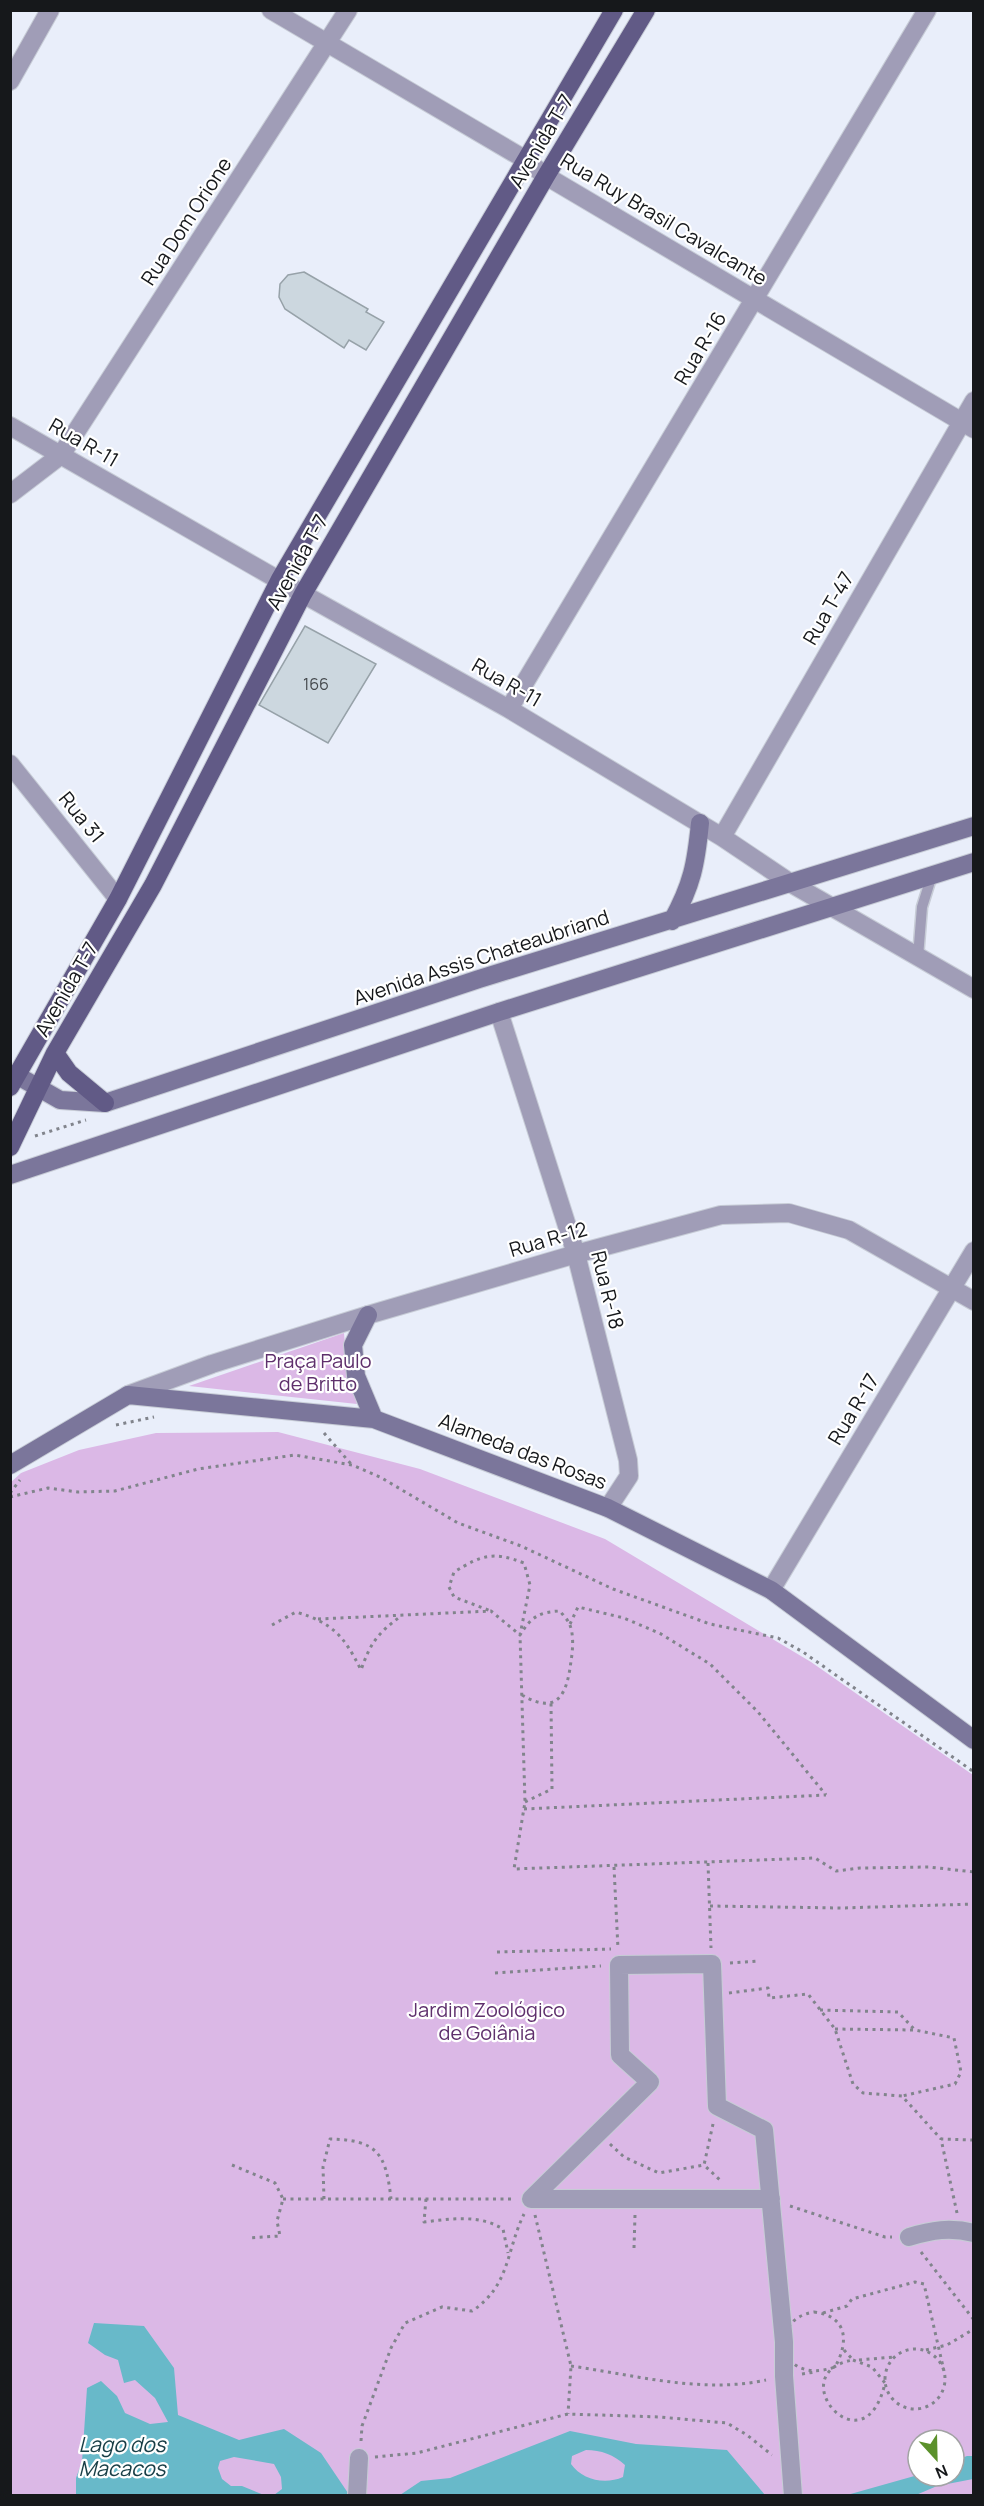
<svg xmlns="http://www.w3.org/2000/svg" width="984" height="2506" font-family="Manrope,sans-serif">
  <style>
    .green { fill: #dbb8e6; fill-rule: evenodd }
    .water { fill: #68b9c9; fill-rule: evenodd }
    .building { fill: #ccd7df; stroke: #97a2a9; stroke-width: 1.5 }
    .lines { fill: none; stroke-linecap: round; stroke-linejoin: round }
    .lane-casing { stroke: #c7ccd6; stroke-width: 13 }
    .street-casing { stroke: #c7ccd6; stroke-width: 20 }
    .secondary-casing { stroke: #c7ccd6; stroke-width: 20 }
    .primary-casing { stroke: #c7ccd6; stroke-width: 20 }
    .path { stroke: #81848c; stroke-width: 3; stroke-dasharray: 3 4.5; stroke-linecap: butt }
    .lane { stroke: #a09db7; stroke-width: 10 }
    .street { stroke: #a09db7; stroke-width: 18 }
    .secondary { stroke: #7b769b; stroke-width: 18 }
    .primary { stroke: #615a86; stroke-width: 18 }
    .labels { text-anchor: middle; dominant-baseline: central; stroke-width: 4.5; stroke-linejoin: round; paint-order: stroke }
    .number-label { font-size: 16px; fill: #44484c }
    .street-label { font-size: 20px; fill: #16181b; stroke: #fff }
    .park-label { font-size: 20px; fill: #5e2f6c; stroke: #fff }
    .water-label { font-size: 21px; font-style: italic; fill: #183e46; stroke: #fff }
  </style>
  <rect width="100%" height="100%" fill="#e9eefa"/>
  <path class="green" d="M344,1333L347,1369L357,1404L189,1386Z
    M278,1432L420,1469L605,1539L811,1662L973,1775V2495H11L10,1483L21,1473L79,1450L156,1433ZM918,2440H954V2476H918Z"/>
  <path class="water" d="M94,2323L144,2326L174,2368L178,2415L239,2440L284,2429L321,2453L348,2493L346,2495H274L282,2489L281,2477L274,2464L234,2457L220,2461L218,2468L222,2479L231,2486H242L264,2495H76V2478L82,2462L87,2388L101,2381L117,2396L125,2413L150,2424L168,2422L155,2398L135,2380L124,2383L118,2360L105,2355L88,2343Z
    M570,2431L636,2444L727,2450L765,2495H400L421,2481L450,2478ZM586,2450C601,2450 614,2455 625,2465L623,2477C605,2485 582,2480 571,2464L572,2456Z
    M967,2456H973V2479L937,2486L916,2495H847L918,2475L954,2476V2461Z"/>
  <path class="building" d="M304,272L368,309L366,312L384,322L366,350L349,340L344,348L285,309L279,297L280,284L288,275Z
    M305,626L376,664L328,743L259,705Z"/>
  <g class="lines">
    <g class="lane-casing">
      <path id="lane" d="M918,957L922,907L932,875"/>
    </g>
    <g class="street-casing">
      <path id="street" d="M271,10L521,157L546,176L974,429
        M10,81L50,10
        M10,426L303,594L509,709L722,837L792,884L974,989
        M10,494L61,455L348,10
        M509,709L927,10
        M10,764L118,899
        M722,837L974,401
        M499,1012L576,1254L628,1460L629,1476L608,1508
        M128,1395L212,1364L368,1315L576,1254L721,1215L789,1213L849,1230L974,1301
        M771,1590L974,1251
        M771,2199H531L650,2082L620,2055L619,1965L712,1964L717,2106L764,2130L784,2342V2376L793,2496
        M909,2237C932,2230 950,2227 974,2233
        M357,2496L359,2458"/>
    </g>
    <g class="secondary-casing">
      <path id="secondary" d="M672,921C692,885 696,864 700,823
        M18,1076L60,1100L105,1103L479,979L974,826
        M10,1175L499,1012L974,862
        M368,1315L353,1345L356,1376L374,1419
        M10,1465L128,1395L374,1419L608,1508L771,1590L974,1740"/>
    </g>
    <g class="primary-casing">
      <path id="primary" d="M55,1053L69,1073L105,1103
        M10,1087L118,899L280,579L614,10
        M10,1147L55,1053L153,885L303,594L546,176L646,10"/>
    </g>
    <path class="path" d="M35,1136L86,1120
      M116,1425L154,1417
      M324,1433L351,1464
      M10,1493L20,1480
      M10,1497L48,1488L78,1492L115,1491L198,1469L295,1455L352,1465L380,1477L458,1523L521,1546L613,1589L710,1624L778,1638L803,1652L974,1772
      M318,1619L491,1611L520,1635L530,1585L524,1563C493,1551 482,1555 454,1572L449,1587L454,1597L491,1611
      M570,1624L578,1607L624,1618L661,1634L710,1664L758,1712L826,1795
      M272,1625L296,1612C333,1623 344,1636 361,1670C371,1642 377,1634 401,1616
      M522,1695C558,1716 567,1694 571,1661C573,1649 574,1633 569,1623C567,1619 563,1615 560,1611C539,1612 531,1617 520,1635L525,1802L514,1869L815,1858L836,1871L860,1868L929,1867L974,1872
      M525,1802L552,1789L551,1702
      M524,1809L826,1795
      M708,1863L711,1948
      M614,1867L618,1949
      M710,1906L841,1908L974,1904
      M497,1952L611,1949
      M730,1963L758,1961
      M495,1973L601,1966
      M729,1993L768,1988L769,1998L808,1994L835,2029L853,2084L863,2093L902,2096L941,2139
      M820,2010L898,2012L915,2030
      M835,2029L915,2030L954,2038L961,2072L955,2084L902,2096
      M713,2124L704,2165L721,2181
      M610,2144L624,2157L659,2173L704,2165
      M232,2165L275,2183L283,2199L277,2221L280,2236L248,2238
      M283,2199H515
      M324,2199L323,2167L330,2139C377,2140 386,2153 391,2199
      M426,2199L424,2222C451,2219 479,2214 503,2229L508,2253
      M790,2206L885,2237H892
      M957,2213L941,2139L972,2140
      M535,2215L571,2366L568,2414
      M634,2248L635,2215
      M921,2252L974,2320
      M814,2312C848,2316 849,2342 835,2367C777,2387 766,2319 814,2312Z
      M823,2313L847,2306L852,2299L915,2282L924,2284L944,2371
      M885 2379a30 30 0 1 1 60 0a30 30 0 1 1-60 0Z
      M844,2350L853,2360
      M926,2350L947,2345L974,2329
      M853,2360L872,2367L885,2383C865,2473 779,2373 853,2360Z
      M859,2360L894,2357
      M571,2366C635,2375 702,2394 766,2380
      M802,2374L815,2372
      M361,2441L362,2426L391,2348L405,2323L442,2307L472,2311C510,2286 506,2251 524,2214
      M375,2457L417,2453L568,2414L660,2417L727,2423L747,2435L772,2455"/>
    <use href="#lane" class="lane"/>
    <use href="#street" class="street"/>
    <use href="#secondary" class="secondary"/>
    <use href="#primary" class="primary"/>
  </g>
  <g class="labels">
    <g class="number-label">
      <text x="316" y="684">166</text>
    </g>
    <g class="street-label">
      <text transform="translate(541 141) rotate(-59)">Avenida T-7</text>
      <text transform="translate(664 219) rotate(31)">Rua Ruy Brasil Cavalcante</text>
      <text transform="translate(186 221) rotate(-57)">Rua Dom Orione</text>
      <text transform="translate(700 348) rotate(-59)">Rua R-16</text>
      <text transform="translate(84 442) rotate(30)">Rua R-11</text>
      <text transform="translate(297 562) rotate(-61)">Avenida T-7</text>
      <text transform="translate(828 608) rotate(-60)">Rua T-47</text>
      <text transform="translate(507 682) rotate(30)">Rua R-11</text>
      <text transform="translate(82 817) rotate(51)">Rua 31</text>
      <text transform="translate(481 957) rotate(-18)">Avenida Assis Chateaubriand</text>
      <text transform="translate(66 989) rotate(-60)">Avenida T-7</text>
      <text transform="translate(548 1239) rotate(-16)">Rua R-12</text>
      <text transform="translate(608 1290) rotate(76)">Rua R-18</text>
      <text transform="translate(853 1409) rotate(-59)">Rua R-17</text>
      <text transform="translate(523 1451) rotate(21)">Alameda das Rosas</text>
    </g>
    <g class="park-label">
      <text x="318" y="1360">Praça Paulo<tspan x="318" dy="23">de Britto</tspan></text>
      <text x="487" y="2009">Jardim Zoológico<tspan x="487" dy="23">de Goiânia</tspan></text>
    </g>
    <g class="water-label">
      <text x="122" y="2444">Lago dos<tspan x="122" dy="24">Macacos</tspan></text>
    </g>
  </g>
  <rect width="984" height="2506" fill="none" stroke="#16181b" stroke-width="24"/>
  <g transform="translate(936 2458) rotate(158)"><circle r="28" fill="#ffffff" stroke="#a2a3a4" stroke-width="1.5"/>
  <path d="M0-4.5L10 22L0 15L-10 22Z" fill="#5b912b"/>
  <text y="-9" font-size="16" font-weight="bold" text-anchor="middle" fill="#16181b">N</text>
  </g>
</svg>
